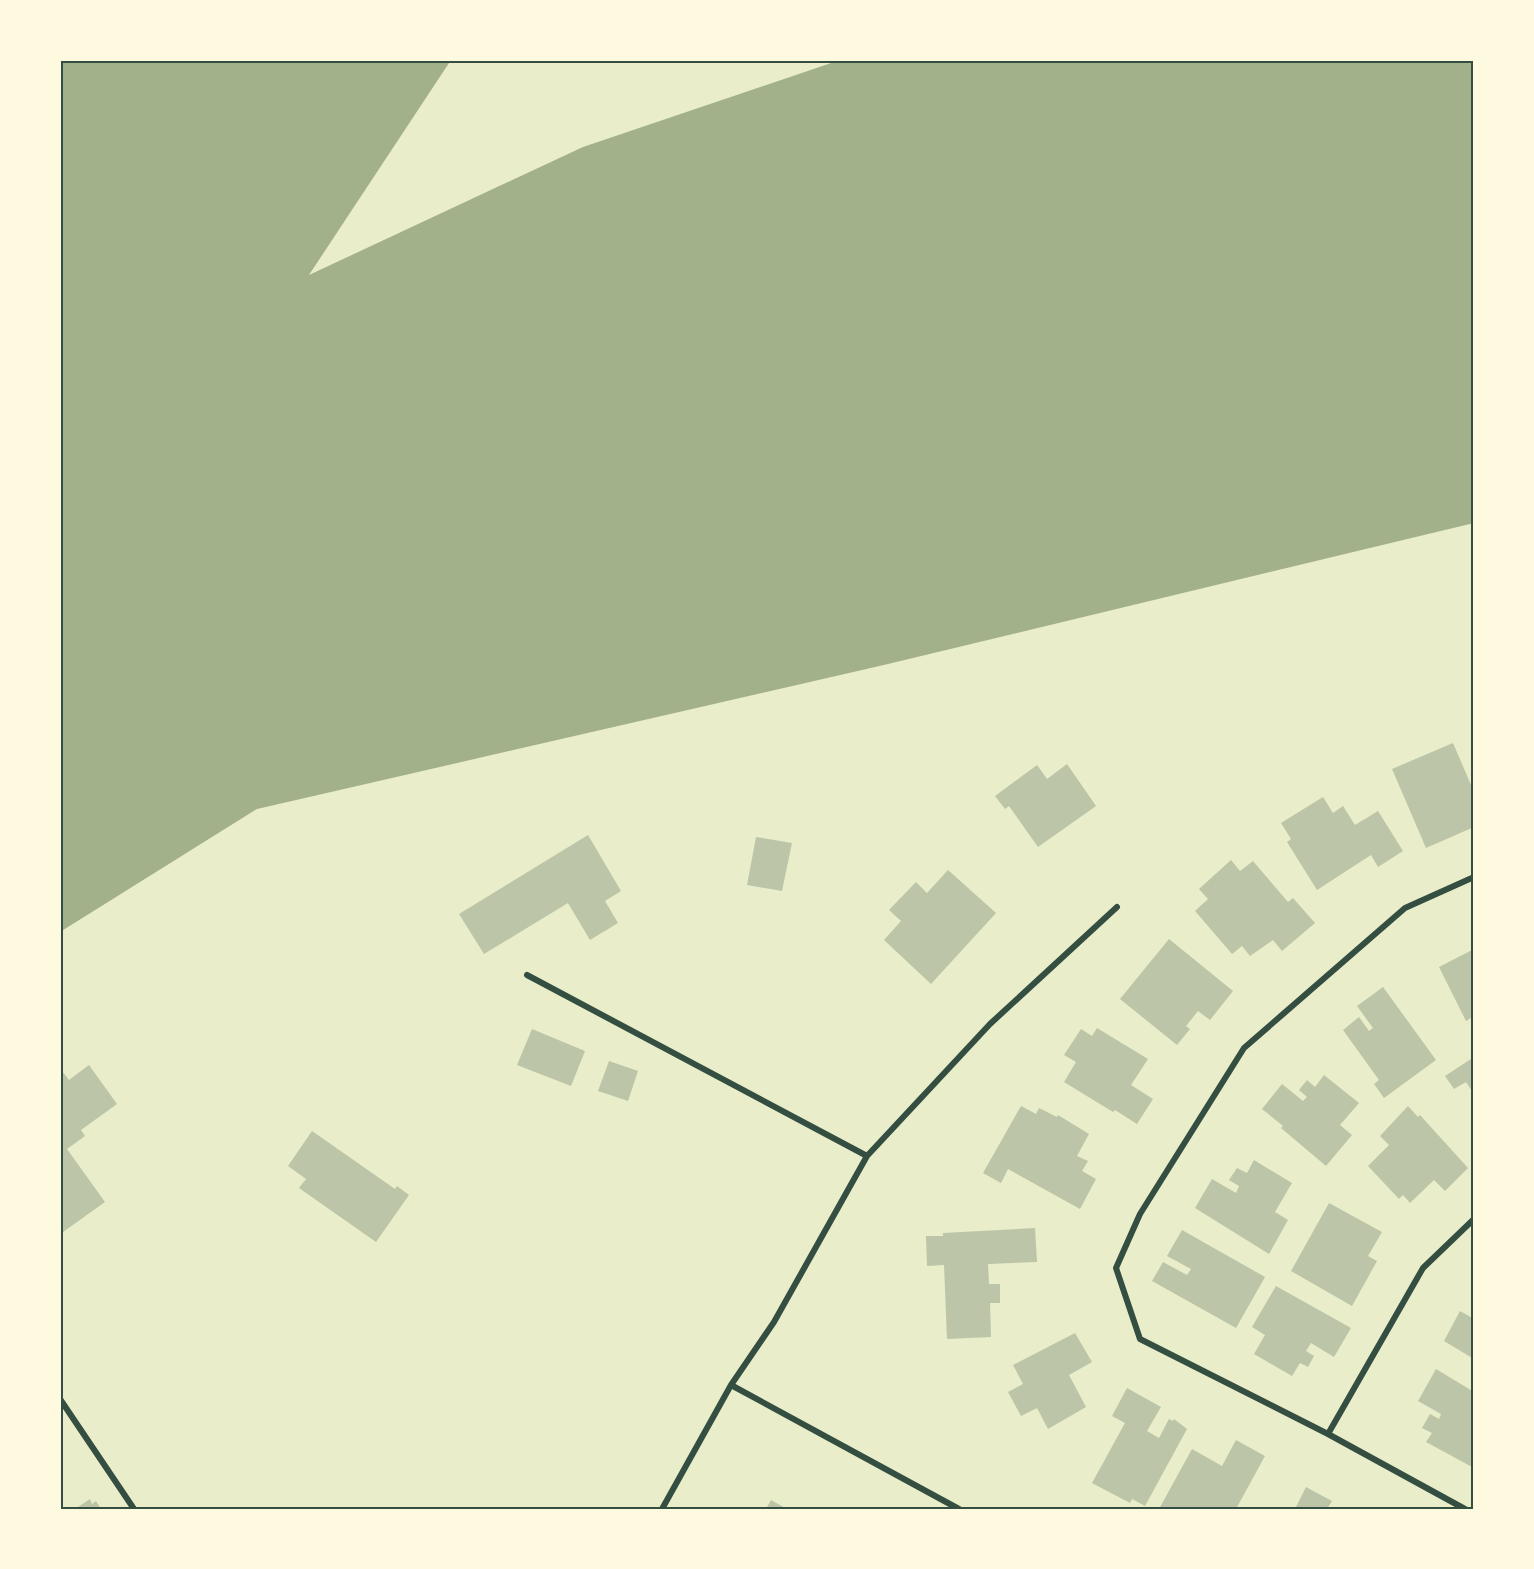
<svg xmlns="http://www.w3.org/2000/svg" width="1534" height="1569" font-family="'Space Grotesk',sans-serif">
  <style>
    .water { fill: #a3b18a }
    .building { fill: #bcc5a7 }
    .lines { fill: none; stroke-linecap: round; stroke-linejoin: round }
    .minor { stroke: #344e41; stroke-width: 6 }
    .neatline { fill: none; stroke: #344e41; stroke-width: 2 }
  </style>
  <rect width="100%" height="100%" fill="#e9edc9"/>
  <path class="water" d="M60,60H451L309,275L583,147L840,60H1474V523L888,664L257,809L60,932Z"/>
  <path class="building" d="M1453,743L1474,792V827L1426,848L1392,769Z
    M1067,764L1096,806L1038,847L1009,806L1005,809L995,796L1037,765L1047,779Z
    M1323,797L1333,813L1343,806L1355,825L1378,811L1403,851L1378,867L1371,855L1317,890L1287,842L1291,839L1281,823Z
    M588,835L621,891L605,901L618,923L590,940L568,903L484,954L459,914Z
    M756,837L792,843L782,891L747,885Z
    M1231,860L1240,871L1253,861L1288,902L1293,898L1315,923L1282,951L1273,940L1250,956L1242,946L1232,954L1195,911L1208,899L1199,889Z
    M948,870L996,913L931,984L884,940L901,921L889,910L916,882L927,893Z
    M1169,939L1233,991L1210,1020L1198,1011L1186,1026L1190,1029L1177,1045L1120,999Z
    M1474,949V1024L1471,1018L1466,1021L1439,967Z
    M1383,987L1436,1060L1384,1098L1374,1084L1379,1080L1343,1030L1359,1017L1369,1031L1373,1028L1357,1006Z
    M1097,1028L1148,1059L1131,1085L1153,1099L1137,1124L1115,1110L1113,1112L1064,1082L1076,1062L1064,1055L1081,1029L1092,1036Z
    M532,1029L585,1051L571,1086L517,1065Z
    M1474,1057V1094L1466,1082L1454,1089L1445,1076Z
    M609,1061L638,1071L628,1101L598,1091Z
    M89,1065L117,1104L81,1130L85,1136L67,1149L105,1202L63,1232L60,1229V1073L62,1071L69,1080Z
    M1324,1075L1359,1103L1340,1125L1352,1135L1326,1166L1281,1128L1283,1126L1262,1109L1282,1084L1303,1101L1307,1097L1299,1090L1307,1080L1315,1087Z
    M1021,1106L1036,1114L1039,1108L1057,1117L1058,1115L1089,1134L1077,1156L1088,1161L1082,1171L1096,1179L1080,1209L1008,1169L1001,1183L983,1173Z
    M1408,1106L1418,1117L1420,1115L1468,1168L1445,1191L1434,1180L1410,1203L1403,1195L1399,1199L1368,1166L1389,1145L1380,1136Z
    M312,1131L395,1189L397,1186L409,1195L376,1242L299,1188L306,1179L288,1166Z
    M1254,1160L1292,1183L1275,1212L1288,1220L1269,1254L1195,1208L1212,1179L1236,1193L1239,1186L1229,1180L1237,1168L1247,1173Z
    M1329,1203L1382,1232L1368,1256L1377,1261L1352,1306L1291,1271Z
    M1035,1228L1037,1262L988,1264L989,1284H1000V1303H990L991,1337L947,1339L944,1265L927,1266L926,1236H943V1233Z
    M1182,1230L1265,1277L1236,1328L1152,1281L1163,1262L1187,1275L1191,1269L1167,1256Z
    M1276,1286L1351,1328L1334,1357L1311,1343L1306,1351L1314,1356L1308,1367L1300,1363L1292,1376L1254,1354L1265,1335L1252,1327Z
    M1460,1311L1474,1319V1359L1444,1341Z
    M1075,1333L1092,1362L1069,1375L1086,1407L1048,1429L1037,1408L1021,1416L1008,1392L1023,1384L1013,1365Z
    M1436,1369L1474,1392V1468L1426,1442L1432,1433L1422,1428L1430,1414L1439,1419L1441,1414L1418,1401Z
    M1127,1388L1161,1407L1147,1431L1159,1438L1169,1419L1173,1421L1174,1419L1187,1429L1145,1506L1132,1499L1130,1503L1092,1483L1125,1423L1112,1416Z
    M1236,1440L1265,1456L1236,1509H1159L1192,1449L1222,1466Z
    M1306,1487L1332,1501L1327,1509H1295Z
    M90,1499L92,1504L96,1501L101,1509H79L78,1507Z
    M771,1500L787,1509H766Z"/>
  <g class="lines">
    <path class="minor" d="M527,975L867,1156
      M731,1385L959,1509
      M60,1399L134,1509
      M1328,1434L1423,1268L1474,1219
      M662,1509L731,1385L774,1322L867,1156L990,1024L1117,907
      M1465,1509L1328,1434L1140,1339L1116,1268L1140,1214L1244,1048L1405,908L1474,877"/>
  </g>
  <rect width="1534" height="1569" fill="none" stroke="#fefae0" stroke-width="123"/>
  <rect x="62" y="62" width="1410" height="1446" class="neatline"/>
</svg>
